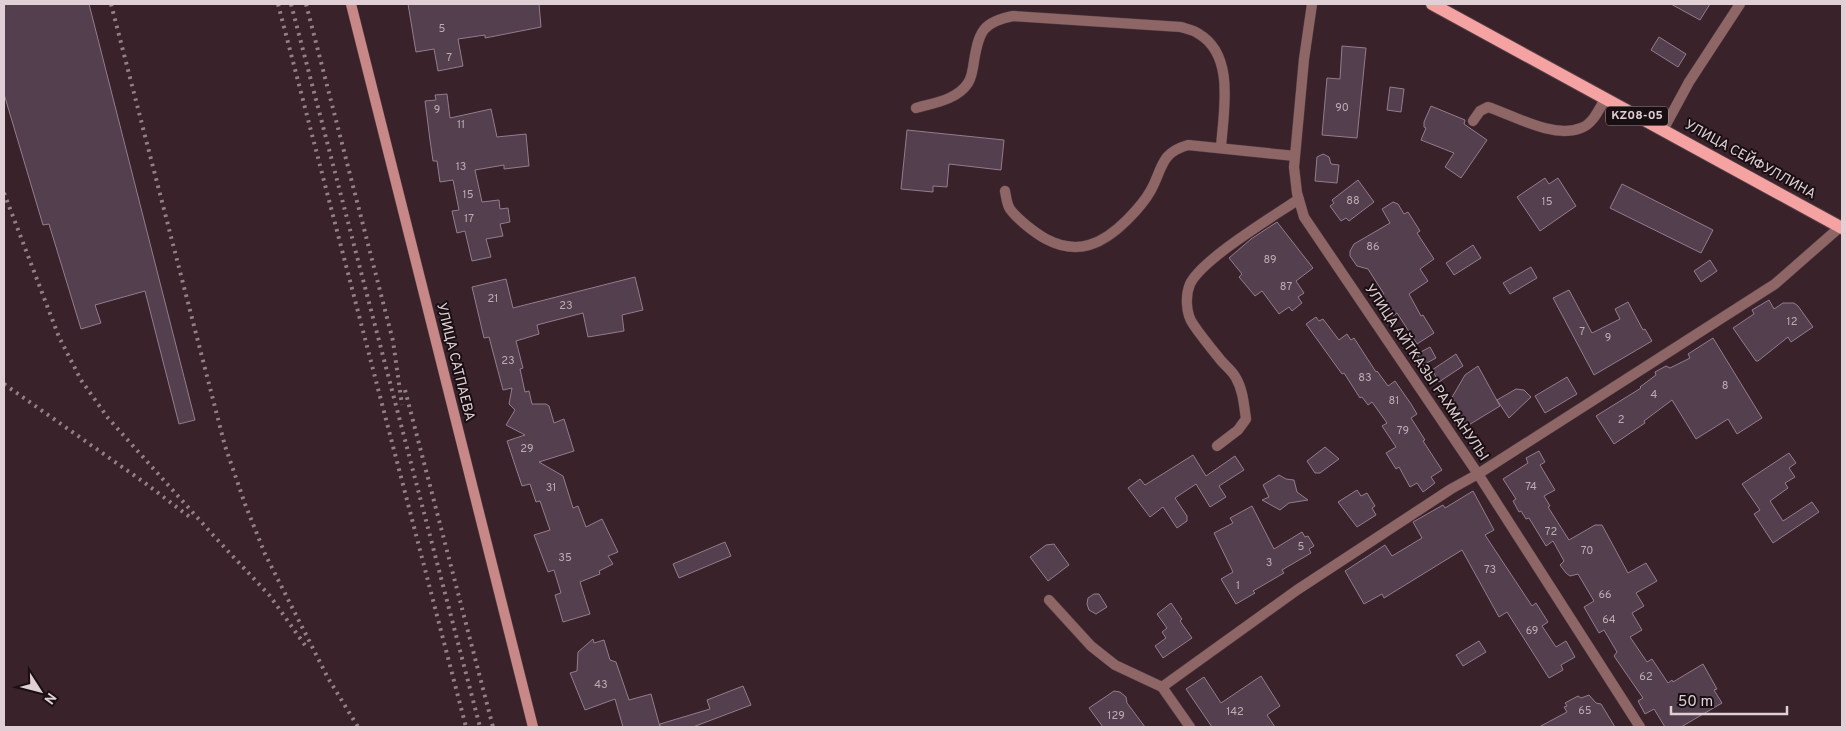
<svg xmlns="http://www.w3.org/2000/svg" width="1846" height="731" font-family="Overpass,sans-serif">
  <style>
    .building { fill: #533f4e; stroke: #947c8d }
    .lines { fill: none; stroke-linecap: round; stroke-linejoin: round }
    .street-casing { stroke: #543e45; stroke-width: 11 }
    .secondary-casing { stroke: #543e45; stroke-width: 11 }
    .primary-casing { stroke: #543e45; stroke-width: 14 }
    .street { stroke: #8f6666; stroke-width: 10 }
    .secondary { stroke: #c88888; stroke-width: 10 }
    .primary { stroke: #f4a2a2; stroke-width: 12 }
    .rail { stroke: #938086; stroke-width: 4; stroke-dasharray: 2.5 5; stroke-linecap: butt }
    .labels { text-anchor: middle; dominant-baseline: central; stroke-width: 4; stroke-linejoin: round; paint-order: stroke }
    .number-label { font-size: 11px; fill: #bdacb3 }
    .shield { fill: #190f12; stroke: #a4969a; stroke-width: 1 }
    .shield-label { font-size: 12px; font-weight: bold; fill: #e0d0d5 }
    .street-label { font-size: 14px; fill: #e0d0d5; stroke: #190f12 }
  </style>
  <rect width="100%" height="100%" fill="#39222a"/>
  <path class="building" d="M9,4H89L195,420L179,424L145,291L95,305L101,323L81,329L49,224L43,225L4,94V5Z
    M408,4H539L541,27L485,38V35L458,39L463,66L438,71L434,49L416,52Z
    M1671,4H1710L1700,20Z
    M1659,37L1686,54L1678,67L1651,50Z
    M1342,46L1366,48L1357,138L1322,135L1327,78L1340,79Z
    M1390,87L1404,89L1401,112L1387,110Z
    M447,94L450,118L491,109L497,137L526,134L529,166L504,169V165L475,170L482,202L499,200L500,209L508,208L510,222L500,224L503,236L486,239L491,257L472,261L465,231L457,233L452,211L459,210L453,180L440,182L437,161H433L430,140L425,101L436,100L435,95Z
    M1431,106L1465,120L1464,124L1487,140L1461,178L1445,167L1454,153L1421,140L1426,128L1424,127V122Z
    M907,130L1004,140L1001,170L949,164L947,187L933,186V192L901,189Z
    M1323,154L1329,157L1331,164L1339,165L1337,183L1315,181L1317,157Z
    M1545,178L1549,184L1558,178L1576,206L1540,231L1517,197Z
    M1358,180L1374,202L1349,221L1346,218L1341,221L1330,206L1334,203L1332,200Z
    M1622,184L1713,230L1701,253L1610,208Z
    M1393,202L1398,204L1404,214L1408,212L1420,231L1417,233L1434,259L1420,269L1428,281L1409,294L1421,316L1423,315L1434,333L1417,344L1397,313L1393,316L1381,296L1384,294L1368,269L1357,266L1350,256V251L1354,244L1390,223L1382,209Z
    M1277,222L1313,268L1296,281L1304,293L1298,297L1302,303L1292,311L1289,307L1279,314L1262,291L1255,296L1239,277L1242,274L1229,258L1251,239Z
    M1473,245L1481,258L1454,275L1446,263Z
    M1710,260L1717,271L1701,282L1694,271Z
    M1531,267L1537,278L1510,294L1503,283Z
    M635,277L643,310L622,315L624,331L588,337L583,313L537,325L539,334L516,341L523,368L520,369L525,392L529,391L532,404H546L549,406L554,423L564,419L574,451L539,462L563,476L573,508L578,506L586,527L602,519L618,552L608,556L613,564L599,571L600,574L580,582L590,614L563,622L555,595L561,593L554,570L548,572L534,535L550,530L540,501L536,502L530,484L522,486L507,441L525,435L506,425L515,410L509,404L512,388L503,390L489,337L484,338L472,287L506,279L513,308Z
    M1569,290L1592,333L1620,319L1615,309L1628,302L1643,330L1645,329L1652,341L1594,375L1553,298Z
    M1769,300L1774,309L1783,303H1794L1798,306L1813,327L1791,342L1788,337L1758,361H1756L1733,328L1754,314L1752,310Z
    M1316,317L1319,321L1323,319L1339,340L1347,334L1351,340L1354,338L1376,372L1377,371L1388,386L1395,381L1411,404L1417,414L1411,418L1425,440L1423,441L1442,470L1431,477L1435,483L1423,492L1417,483L1410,487L1399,467L1396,469L1386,453L1396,447L1382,426L1387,423L1372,402L1368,405L1362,397L1360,398L1344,373L1342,374L1306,324Z
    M1713,338L1762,418L1737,434L1728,419L1696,439L1672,400L1644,421L1645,423L1614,444L1596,416L1641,388L1640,387L1656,375L1655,372L1666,366L1670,368L1690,358L1688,354Z
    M1430,347L1436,358L1423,365L1417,354Z
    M1456,354L1463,366L1439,382L1432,370Z
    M1478,366L1500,406L1467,426L1451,399L1465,375Z
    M1567,377L1577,394L1545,413L1535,396Z
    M1516,389L1524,390L1531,397L1509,418L1497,400Z
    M1325,447L1339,459L1320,473H1315L1307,461Z
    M1539,451L1545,462L1540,465L1555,490L1544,496L1550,506L1548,507L1569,540L1595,525H1602L1628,573L1646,563L1657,581L1636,593L1644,606L1632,613L1642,630L1630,637L1647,662L1652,659L1668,683L1672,680L1673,682L1703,664L1717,689L1714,690L1722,703L1681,727H1665L1654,709L1645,714L1638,701L1643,698L1614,656L1617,652L1604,630L1599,633L1584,607L1594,601L1578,574L1570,576L1566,573L1560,565L1564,561L1553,541L1546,546L1529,518L1526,519L1521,511L1519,512L1513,501L1516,499L1503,479L1528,463L1526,458Z
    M1789,453L1796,463L1789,468L1795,477L1785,483L1788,488L1770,501L1783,521L1812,502L1819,512L1773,543L1754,514L1760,510L1742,484Z
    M1193,455L1206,476L1235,456L1244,470L1219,486L1226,497L1210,507L1196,484L1175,498L1187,516V521L1177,528L1163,507L1150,517L1128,488L1140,479L1145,485Z
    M1279,475L1286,479L1294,480L1297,492L1308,500L1289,503L1280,510L1262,500L1269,497L1263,485Z
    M1357,490L1361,496L1367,493L1375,506L1372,508L1376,515L1357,527L1338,502Z
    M1473,491L1494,530L1485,535L1532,606L1536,603L1548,622L1542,626L1556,647L1566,641L1575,657L1561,665L1563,670L1549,678L1507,612L1499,617L1462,550L1384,598L1382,594L1364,604L1345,571L1385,545L1392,556L1422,538L1413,522L1443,505L1445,508Z
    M1252,506L1274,549L1302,532L1305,537L1308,536L1314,546L1309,549L1311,553L1282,570L1284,573L1253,591L1255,593L1236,604L1221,579L1233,572L1214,533L1233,523L1230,518Z
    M725,542L731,556L679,578L673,564Z
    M1054,544L1069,565L1048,581L1030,557L1046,545Z
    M1094,594H1099L1107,607L1096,614L1089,610L1087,604L1088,598Z
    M1171,603L1182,619L1180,621L1192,638L1163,658L1155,646L1166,638L1162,632L1167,628L1157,614Z
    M593,639L594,643L604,640L610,660L616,662L629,700L651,694L660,727H623L615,699L585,710L570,673L577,671L578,652Z
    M1479,641L1486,652L1463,666L1456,655Z
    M1261,676L1280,706L1267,715L1275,727H1212L1186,689L1204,677L1221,703Z
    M743,686L751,705L693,727H660V724L710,709L707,700Z
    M1114,691L1120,692L1126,697L1127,703L1145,727H1103L1089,708Z
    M1589,695L1596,703L1601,704L1615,727H1539L1567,712L1564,707L1567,706L1565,703L1578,696L1581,698Z"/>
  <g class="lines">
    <g class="street-casing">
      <path id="street" d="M1312,4L1304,59L1294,167L1297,193L1304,217L1478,474L1640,727
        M916,108C933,103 957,100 968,83C972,77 973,69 974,61C979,31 983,22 1013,16L1181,27C1187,29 1194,30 1199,34C1236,56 1223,113 1221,148
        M1473,121L1480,111L1488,107C1515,116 1553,139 1581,128C1593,124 1599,109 1605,99
        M1663,130L1689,82L1740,4
        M1005,191C1006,196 1007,205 1010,209C1017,219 1035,233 1046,239C1078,256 1103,244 1127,220C1136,211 1145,201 1151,190C1163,168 1160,153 1188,145L1295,156
        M1217,446L1238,430L1246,419C1244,405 1243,390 1236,378C1232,370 1224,365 1219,358C1210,347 1201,336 1193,324C1186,314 1185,296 1190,284C1202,259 1274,216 1299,199
        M1049,600L1091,646L1115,665L1162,687L1190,727
        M1162,687L1297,590L1451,489L1478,474L1775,284L1840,227"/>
    </g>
    <g class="secondary-casing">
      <path id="secondary" d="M351,4L533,727"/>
    </g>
    <g class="primary-casing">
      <path id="primary" d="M1432,4L1842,228"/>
    </g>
    <use href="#street" class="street"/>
    <use href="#secondary" class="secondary"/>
    <use href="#primary" class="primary"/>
    <path class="rail" d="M111,4L225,446L245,504L265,554L328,678L358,727
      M278,4L466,727
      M291,4L480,727
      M306,4L393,341L402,405
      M4,193L59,337L81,380L108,418L213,535L270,596L307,648
      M4,384L145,483L191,518
      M405,390L493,727"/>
  </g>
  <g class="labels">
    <g class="number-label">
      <text x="442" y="29">5</text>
      <text x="449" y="58">7</text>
      <text x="1342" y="108">90</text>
      <text x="437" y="110">9</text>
      <text x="461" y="125">11</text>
      <text x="461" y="167">13</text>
      <text x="468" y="195">15</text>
      <text x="1353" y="201">88</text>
      <text x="1547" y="202">15</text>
      <text x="469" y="219">17</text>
      <text x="1373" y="247">86</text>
      <text x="1270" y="260">89</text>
      <text x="1286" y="287">87</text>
      <text x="493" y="299">21</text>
      <text x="566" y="306">23</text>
      <text x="1792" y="322">12</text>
      <text x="1582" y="332">7</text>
      <text x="1608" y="338">9</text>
      <text x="508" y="361">23</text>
      <text x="1365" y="378">83</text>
      <text x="1725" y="386">8</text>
      <text x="1654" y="395">4</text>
      <text x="1394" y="401">81</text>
      <text x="1621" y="420">2</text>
      <text x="1403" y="431">79</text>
      <text x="527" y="449">29</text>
      <text x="1531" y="487">74</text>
      <text x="551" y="488">31</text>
      <text x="1551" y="532">72</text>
      <text x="1301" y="547">5</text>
      <text x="1587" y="551">70</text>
      <text x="565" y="558">35</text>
      <text x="1269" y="563">3</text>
      <text x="1490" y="570">73</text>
      <text x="1238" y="586">1</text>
      <text x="1605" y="595">66</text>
      <text x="1609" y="620">64</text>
      <text x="1532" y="631">69</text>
      <text x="1646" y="677">62</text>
      <text x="601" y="685">43</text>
      <text x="1585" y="711">65</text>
      <text x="1235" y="712">142</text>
      <text x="1116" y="716">129</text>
    </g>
    <rect class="shield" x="1606" y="106.5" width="62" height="19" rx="4"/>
    <g class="shield-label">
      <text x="1637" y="116">KZ08-05</text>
    </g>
    <g class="street-label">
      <text transform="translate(1750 160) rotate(29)">УЛИЦА СЕЙФУЛЛИНА</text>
      <text transform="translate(455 362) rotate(76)">УЛИЦА САТПАЕВА</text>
      <text transform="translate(1426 373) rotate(56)">УЛИЦА АЙТКАЗЫ РАХМАНУЛЫ</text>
    </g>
  </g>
  <rect width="1846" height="731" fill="none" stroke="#e0d0d5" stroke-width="10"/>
  <g transform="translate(40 691) rotate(126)" stroke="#190f12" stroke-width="4" paint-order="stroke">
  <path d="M0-4L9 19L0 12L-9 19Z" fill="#e0d0d5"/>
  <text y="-8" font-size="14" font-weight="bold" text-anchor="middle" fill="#e0d0d5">N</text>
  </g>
  <path d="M1671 706v8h116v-8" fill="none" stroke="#e0d0d5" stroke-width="2.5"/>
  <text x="1678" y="706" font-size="15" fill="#e0d0d5" stroke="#190f12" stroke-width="4" paint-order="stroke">50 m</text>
</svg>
